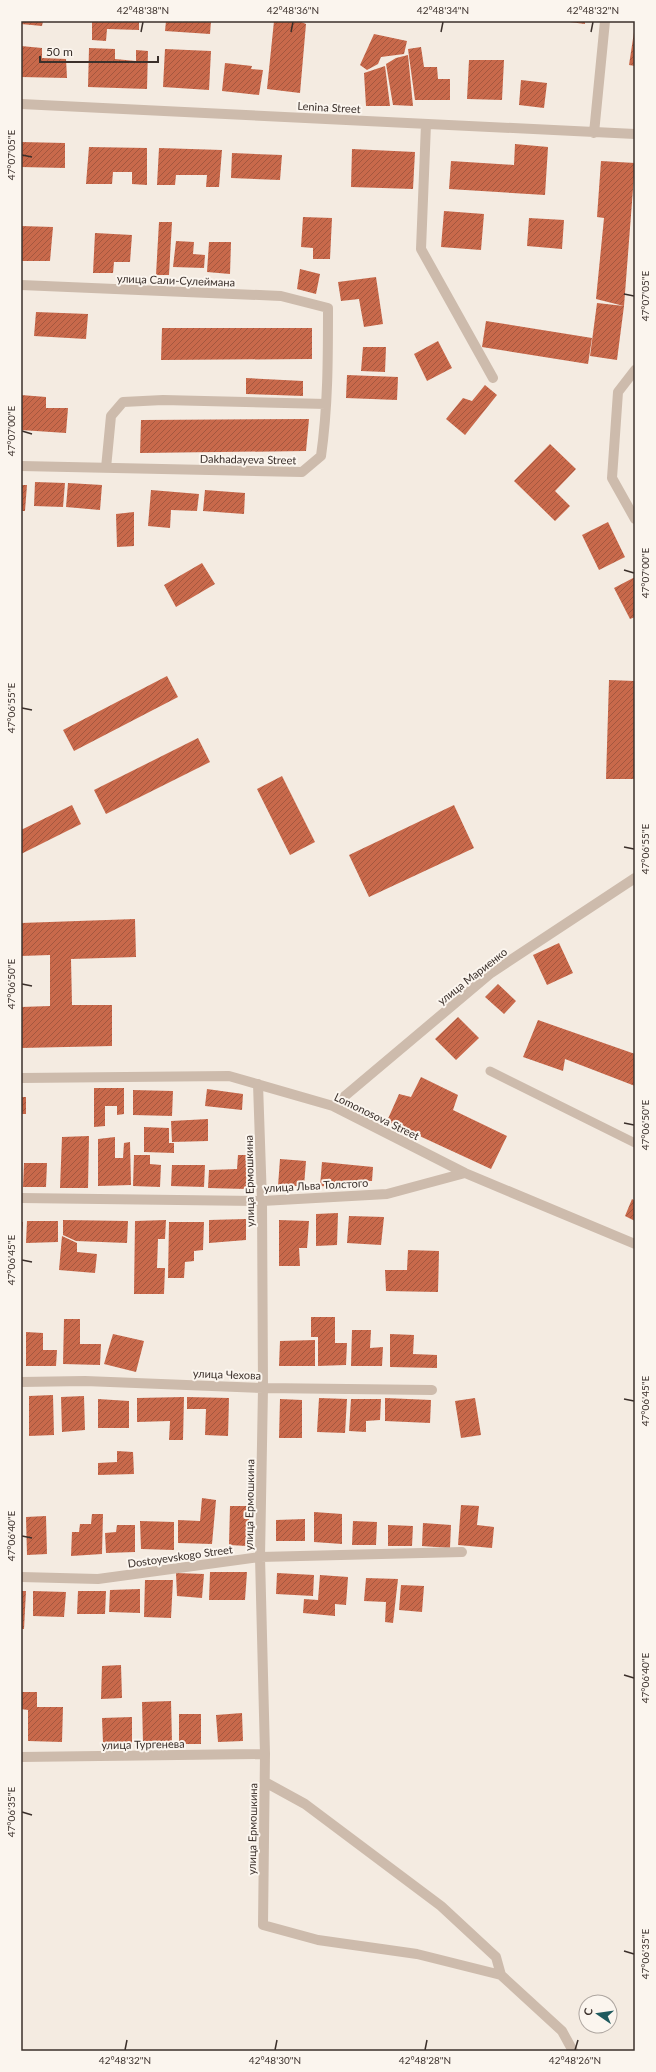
<svg xmlns="http://www.w3.org/2000/svg" width="656" height="2072" font-family="Lato,sans-serif">
  <style>
    .building { fill: url(#building-hatch) }
    .lines { fill: none; stroke-linecap: round; stroke-linejoin: round }
    .service { stroke: #cdbbac; stroke-width: 9 }
    .minor { stroke: #cdbbac; stroke-width: 10 }
    .ticks { fill: none; stroke: #3b302b; stroke-width: 1.5 }
    .labels { text-anchor: middle; dominant-baseline: central; stroke-width: 4; stroke-linejoin: round; paint-order: stroke }
    .street-label { font-size: 11px; fill: #3b302b; stroke: #fbf5ee }
    .neatline { fill: none; stroke: #3b302b; stroke-width: 1.5 }
    .ticks-label { font-size: 10px; text-anchor: middle; fill: #3b302b }
  </style>
  <defs>
    <pattern id="building-hatch" width="6" height="6" patternUnits="userSpaceOnUse"><rect width="6" height="6" fill="#c8694b"/><path d="M-1 1l2-2M0 6l6-6M5 7l2-2" fill="none" stroke="#a4573f"/></pattern>
  </defs>
  <rect width="100%" height="100%" fill="#f4ebe1"/>
  <path class="building" d="M21,21H43L42,26L21,24Z
    M92,21H139V30L107,29L106,41L92,40Z
    M166,21H211L210,34L165,31Z
    M274,21H299L306,24L300,93L267,89Z
    M562,21H585V24Z
    M634,32H635V66L629,65Z
    M374,34L407,41L404,54L381,57L378,64L367,70L360,65Z
    M21,46L42,48V58L66,59L67,78L21,77Z
    M421,47L424,67H437L438,79H450V100H415L408,49Z
    M89,48L115,49V59L136,61V50L148,51L147,89L88,87Z
    M165,49L211,51L209,90L163,87Z
    M408,55L413,106L393,105L386,64L396,58Z
    M469,60H504L502,100L467,99Z
    M225,63L252,66L251,69L263,70L259,95L222,91Z
    M385,66L390,106H366L364,73Z
    M521,80L547,83L544,108L519,105Z
    M21,142L65,143V168L21,167Z
    M515,144L548,147L545,195L449,189L451,161L514,165Z
    M89,147L147,148V185L132,184V172H113L112,184H86Z
    M159,148L222,150L219,187H206L207,175H176L175,185H157Z
    M352,149L415,152L413,189L351,187Z
    M232,153L282,155L280,180L231,178Z
    M601,161L635,163L624,306L617,360L590,356L597,303L624,306L596,299L604,218L597,217Z
    M444,211L484,214L481,250L441,247Z
    M303,217L332,218L330,259H313V248L301,247Z
    M529,218L564,220L562,249L527,246Z
    M159,222H172L169,275H156Z
    M21,226L53,227L50,261H21Z
    M95,233L132,235L130,262H114L113,273H93Z
    M176,241L194,242L193,254L205,255L204,268L173,267Z
    M209,242H231L230,274L207,272Z
    M300,269L320,274L316,294L297,289Z
    M376,277L383,324L364,327L359,299L341,301L338,282Z
    M36,312L88,314L86,339L34,336Z
    M486,321L592,338L588,364L482,347Z
    M162,328H312V359L161,360Z
    M438,341L452,368L427,381L414,354Z
    M363,347H386L385,372L361,371Z
    M347,375L398,377L397,400L346,398Z
    M246,378L303,381V396L246,394Z
    M485,385L497,395L465,435L446,419L463,398L472,401Z
    M21,395L46,397V408H68L66,433L21,430Z
    M309,419L306,451L140,453L141,420Z
    M550,444L576,469L555,491L570,506L555,521L514,481Z
    M35,482L65,483L63,507L34,506Z
    M68,483L102,485L100,510L66,507Z
    M21,485H27L25,511H21Z
    M151,490L199,494L197,511L171,510L170,528L148,526Z
    M205,490L245,493L244,514L203,511Z
    M134,512V546L117,547L116,514Z
    M608,522L625,557L599,570L582,535Z
    M202,563L215,584L176,607L164,585Z
    M635,577V617L630,619L614,588Z
    M167,676L178,697L74,751L63,730Z
    M609,680L635,681V779H606Z
    M198,738L210,762L106,814L94,790Z
    M282,776L315,842L290,855L257,789Z
    M72,805L81,824L21,854V830Z
    M454,805L474,848L369,897L349,855Z
    M135,919L136,957L71,959L72,1005H112V1046L21,1048V1007L50,1006V955L21,956V923Z
    M559,943L573,973L547,985L533,955Z
    M498,984L516,1001L504,1014L485,997Z
    M458,1017L479,1038L456,1060L435,1039Z
    M538,1020L635,1054V1086L565,1059L563,1071L523,1057Z
    M421,1077L458,1095L453,1110L507,1136L491,1169L387,1121L399,1094L411,1097Z
    M94,1088H124V1114L117,1115V1106H105V1126L94,1127Z
    M207,1089L243,1094L242,1110L205,1106Z
    M133,1090L173,1091L172,1116L133,1115Z
    M21,1097H26V1114H21Z
    M208,1119V1141L172,1142L171,1121Z
    M144,1127L169,1128V1143H174V1153L144,1152Z
    M89,1136L88,1188H60L62,1137Z
    M115,1137V1158H123L124,1143L130,1142L131,1185L98,1186V1139Z
    M134,1155H150V1164L161,1165L160,1187L133,1186Z
    M238,1155H247L246,1189L208,1188L209,1170L237,1169Z
    M280,1159L306,1161L304,1186H278Z
    M322,1162L373,1167L372,1181H361L360,1188L320,1186Z
    M24,1163H47L46,1187H23Z
    M172,1165H205L204,1187L171,1186Z
    M632,1199L635,1201V1221L625,1216Z
    M338,1213L337,1245L316,1246V1214Z
    M349,1216L384,1217L381,1245L347,1243Z
    M246,1219V1240L209,1243V1220Z
    M63,1220L128,1221L127,1243L76,1241L63,1235Z
    M166,1220L165,1239H158L157,1268H165L164,1294H134L135,1221Z
    M279,1220L309,1221L307,1248H299L300,1266H279Z
    M27,1221H58V1242L26,1243Z
    M21,1222H23L21,1243Z
    M169,1222H204L203,1250L194,1251V1261L185,1262L184,1278H168Z
    M62,1236L77,1243V1252L97,1254L95,1273L59,1270Z
    M408,1250L439,1251L438,1292L386,1291L385,1270H407Z
    M311,1317H335V1343H347L346,1365L318,1366V1337H311Z
    M64,1319H80V1344H101L100,1365L63,1364Z
    M352,1330H371L370,1348L383,1347L382,1366H351Z
    M26,1332L43,1333V1350H57L56,1366H26Z
    M113,1334L144,1341L136,1372L104,1364Z
    M390,1334L414,1335L413,1354L437,1355V1368L390,1367Z
    M315,1340V1366H279L280,1341Z
    M53,1395L54,1435L29,1436V1396Z
    M84,1396L85,1430L62,1432L61,1397Z
    M184,1397L183,1440H169L170,1421L137,1422V1398Z
    M187,1397L229,1398L228,1436L205,1435L206,1409H187Z
    M319,1398L347,1399L345,1433L317,1432Z
    M385,1398L431,1400L430,1423L385,1421Z
    M475,1398L481,1435L461,1438L455,1401Z
    M98,1399L129,1401V1428H98Z
    M280,1399L302,1400V1438H279Z
    M351,1399H381L380,1420L366,1421V1432L349,1431Z
    M117,1451L133,1452L134,1474L98,1475V1463L117,1462Z
    M202,1498L216,1500L212,1544L178,1543V1520L200,1521Z
    M461,1505L479,1506L477,1525L494,1527L492,1548L458,1545Z
    M230,1506H250L247,1546L229,1545Z
    M314,1512L342,1514V1544L314,1542Z
    M92,1514H103L102,1554L71,1556L72,1532H79L80,1524H91Z
    M46,1516L47,1554L27,1555L26,1517Z
    M305,1519V1541H276V1520Z
    M140,1521L174,1522V1550L141,1549Z
    M353,1521L377,1522L376,1545H352Z
    M423,1523L451,1525L450,1548L422,1546Z
    M117,1525H135V1552L106,1553L105,1533L116,1532Z
    M388,1525L413,1526L412,1546H388Z
    M210,1572H247L245,1600H209Z
    M176,1573L204,1574L202,1598L177,1596Z
    M277,1573L314,1575L313,1596L276,1594Z
    M320,1575L348,1577L346,1605L335,1604V1616L303,1613L304,1599L318,1600Z
    M366,1578L398,1579L393,1623L385,1622L386,1602L364,1601Z
    M145,1580H173L171,1618L144,1617Z
    M401,1585L424,1586L422,1612L399,1610Z
    M140,1589V1613L109,1612L110,1590Z
    M21,1591H26L24,1629H21Z
    M33,1591L66,1592L64,1617L33,1616Z
    M78,1591H106L105,1614H77Z
    M121,1665L122,1698L101,1699L102,1666Z
    M21,1692H37V1707H63L62,1742L28,1741V1710L21,1709Z
    M171,1701L172,1742L143,1743L142,1702Z
    M242,1713L243,1741L218,1742L216,1715Z
    M179,1714H201V1744H179Z
    M132,1717V1744L103,1743L102,1718Z"/>
  <g class="lines">
    <path class="service" d="M490,1071L635,1143"/>
    <path class="minor" d="M21,104L635,134
      M426,124L421,249L493,378
      M594,133L605,21
      M21,285L281,296L328,308C328,358 328,407 321,456L302,472L21,466
      M635,370L618,392L612,478L635,519
      M106,468L111,416L123,402L163,400L326,404
      M21,1078L229,1076L333,1106L465,1173L635,1244
      M258,1084L262,1201L263,1388L260,1557L265,1754L263,1925L318,1940L417,1954L501,1975L496,1957L441,1906L305,1804L265,1782
      M333,1106L491,973L635,878
      M21,1198L262,1201L387,1194L465,1173
      M21,1382L85,1381L263,1388L432,1390
      M21,1577L98,1579L260,1557L462,1552
      M21,1757L265,1754
      M501,1975L562,2031L573,2051"/>
  </g>
  <path class="ticks" d="M141,32L143,22M291,32L293,22M441,32L443,22M591,32L593,22M22,155L32,157M624,294L634,296M22,431L32,434M624,570L634,573M22,708L32,710M624,847L634,849M22,984L32,986M624,1123L634,1125M22,1260L32,1262M624,1399L634,1401M22,1536L32,1538M624,1675L634,1678M22,1812L32,1815M624,1951L634,1954M125,2050L127,2040M275,2050L277,2040M425,2050L427,2040M575,2050L578,2040"/>
  <g class="labels">
    <g class="street-label">
      <text transform="translate(329 107) rotate(3)">Lenina Street</text>
      <text transform="translate(176 280) rotate(2)">улица Сали-Сулеймана</text>
      <text transform="translate(248 459) rotate(1)">Dakhadayeva Street</text>
      <text transform="translate(472 976) rotate(-38)">улица Мариенко</text>
      <text transform="translate(377 1116) rotate(26)">Lomonosova Street</text>
      <text transform="translate(249 1181) rotate(-91)">улица Ермошкина</text>
      <text transform="translate(316 1185) rotate(-3)">улица Льва Толстого</text>
      <text transform="translate(227 1374) rotate(2)">улица Чехова</text>
      <text transform="translate(249 1505) rotate(-89)">улица Ермошкина</text>
      <text transform="translate(180 1556) rotate(-8)">Dostoyevskogo Street</text>
      <text transform="translate(143 1744) rotate(-1)">улица Тургенева</text>
      <text transform="translate(252 1829) rotate(-89)">улица Ермошкина</text>
    </g>
  </g>
  <rect width="656" height="2072" fill="none" stroke="#fbf5ee" stroke-width="44"/>
  <g transform="translate(598 2014) rotate(283)"><circle r="19" fill="#fbf5ee" stroke="#aea6a0"/>
  <path d="M0-3L7 15L0 10L-7 15Z" fill="#1f5a5e"/>
  <text y="-6" font-size="11" font-weight="bold" text-anchor="middle" fill="#3b302b">С</text>
  </g>
  <path d="M40 56v6h118v-6" fill="none" stroke="#3b302b" stroke-width="2"/>
  <text x="46" y="56" font-size="12" fill="#3b302b" stroke="#fbf5ee" stroke-width="3" paint-order="stroke">50 m</text>
  <rect x="22" y="22" width="612" height="2028" class="neatline"/>
  <g class="ticks-label">
    <text x="143" y="14">42°48'38"N</text>
    <text x="293" y="14">42°48'36"N</text>
    <text x="443" y="14">42°48'34"N</text>
    <text x="593" y="14">42°48'32"N</text>
    <text transform="translate(11 155) rotate(-90)" y="4">47°07'05"E</text>
    <text transform="translate(645 296) rotate(-90)" y="4">47°07'05"E</text>
    <text transform="translate(11 431) rotate(-90)" y="4">47°07'00"E</text>
    <text transform="translate(645 573) rotate(-90)" y="4">47°07'00"E</text>
    <text transform="translate(11 708) rotate(-90)" y="4">47°06'55"E</text>
    <text transform="translate(645 849) rotate(-90)" y="4">47°06'55"E</text>
    <text transform="translate(11 984) rotate(-90)" y="4">47°06'50"E</text>
    <text transform="translate(645 1125) rotate(-90)" y="4">47°06'50"E</text>
    <text transform="translate(11 1260) rotate(-90)" y="4">47°06'45"E</text>
    <text transform="translate(645 1401) rotate(-90)" y="4">47°06'45"E</text>
    <text transform="translate(11 1536) rotate(-90)" y="4">47°06'40"E</text>
    <text transform="translate(645 1678) rotate(-90)" y="4">47°06'40"E</text>
    <text transform="translate(11 1812) rotate(-90)" y="4">47°06'35"E</text>
    <text transform="translate(645 1954) rotate(-90)" y="4">47°06'35"E</text>
    <text x="125" y="2064">42°48'32"N</text>
    <text x="275" y="2064">42°48'30"N</text>
    <text x="425" y="2064">42°48'28"N</text>
    <text x="575" y="2064">42°48'26"N</text>
  </g>
</svg>
